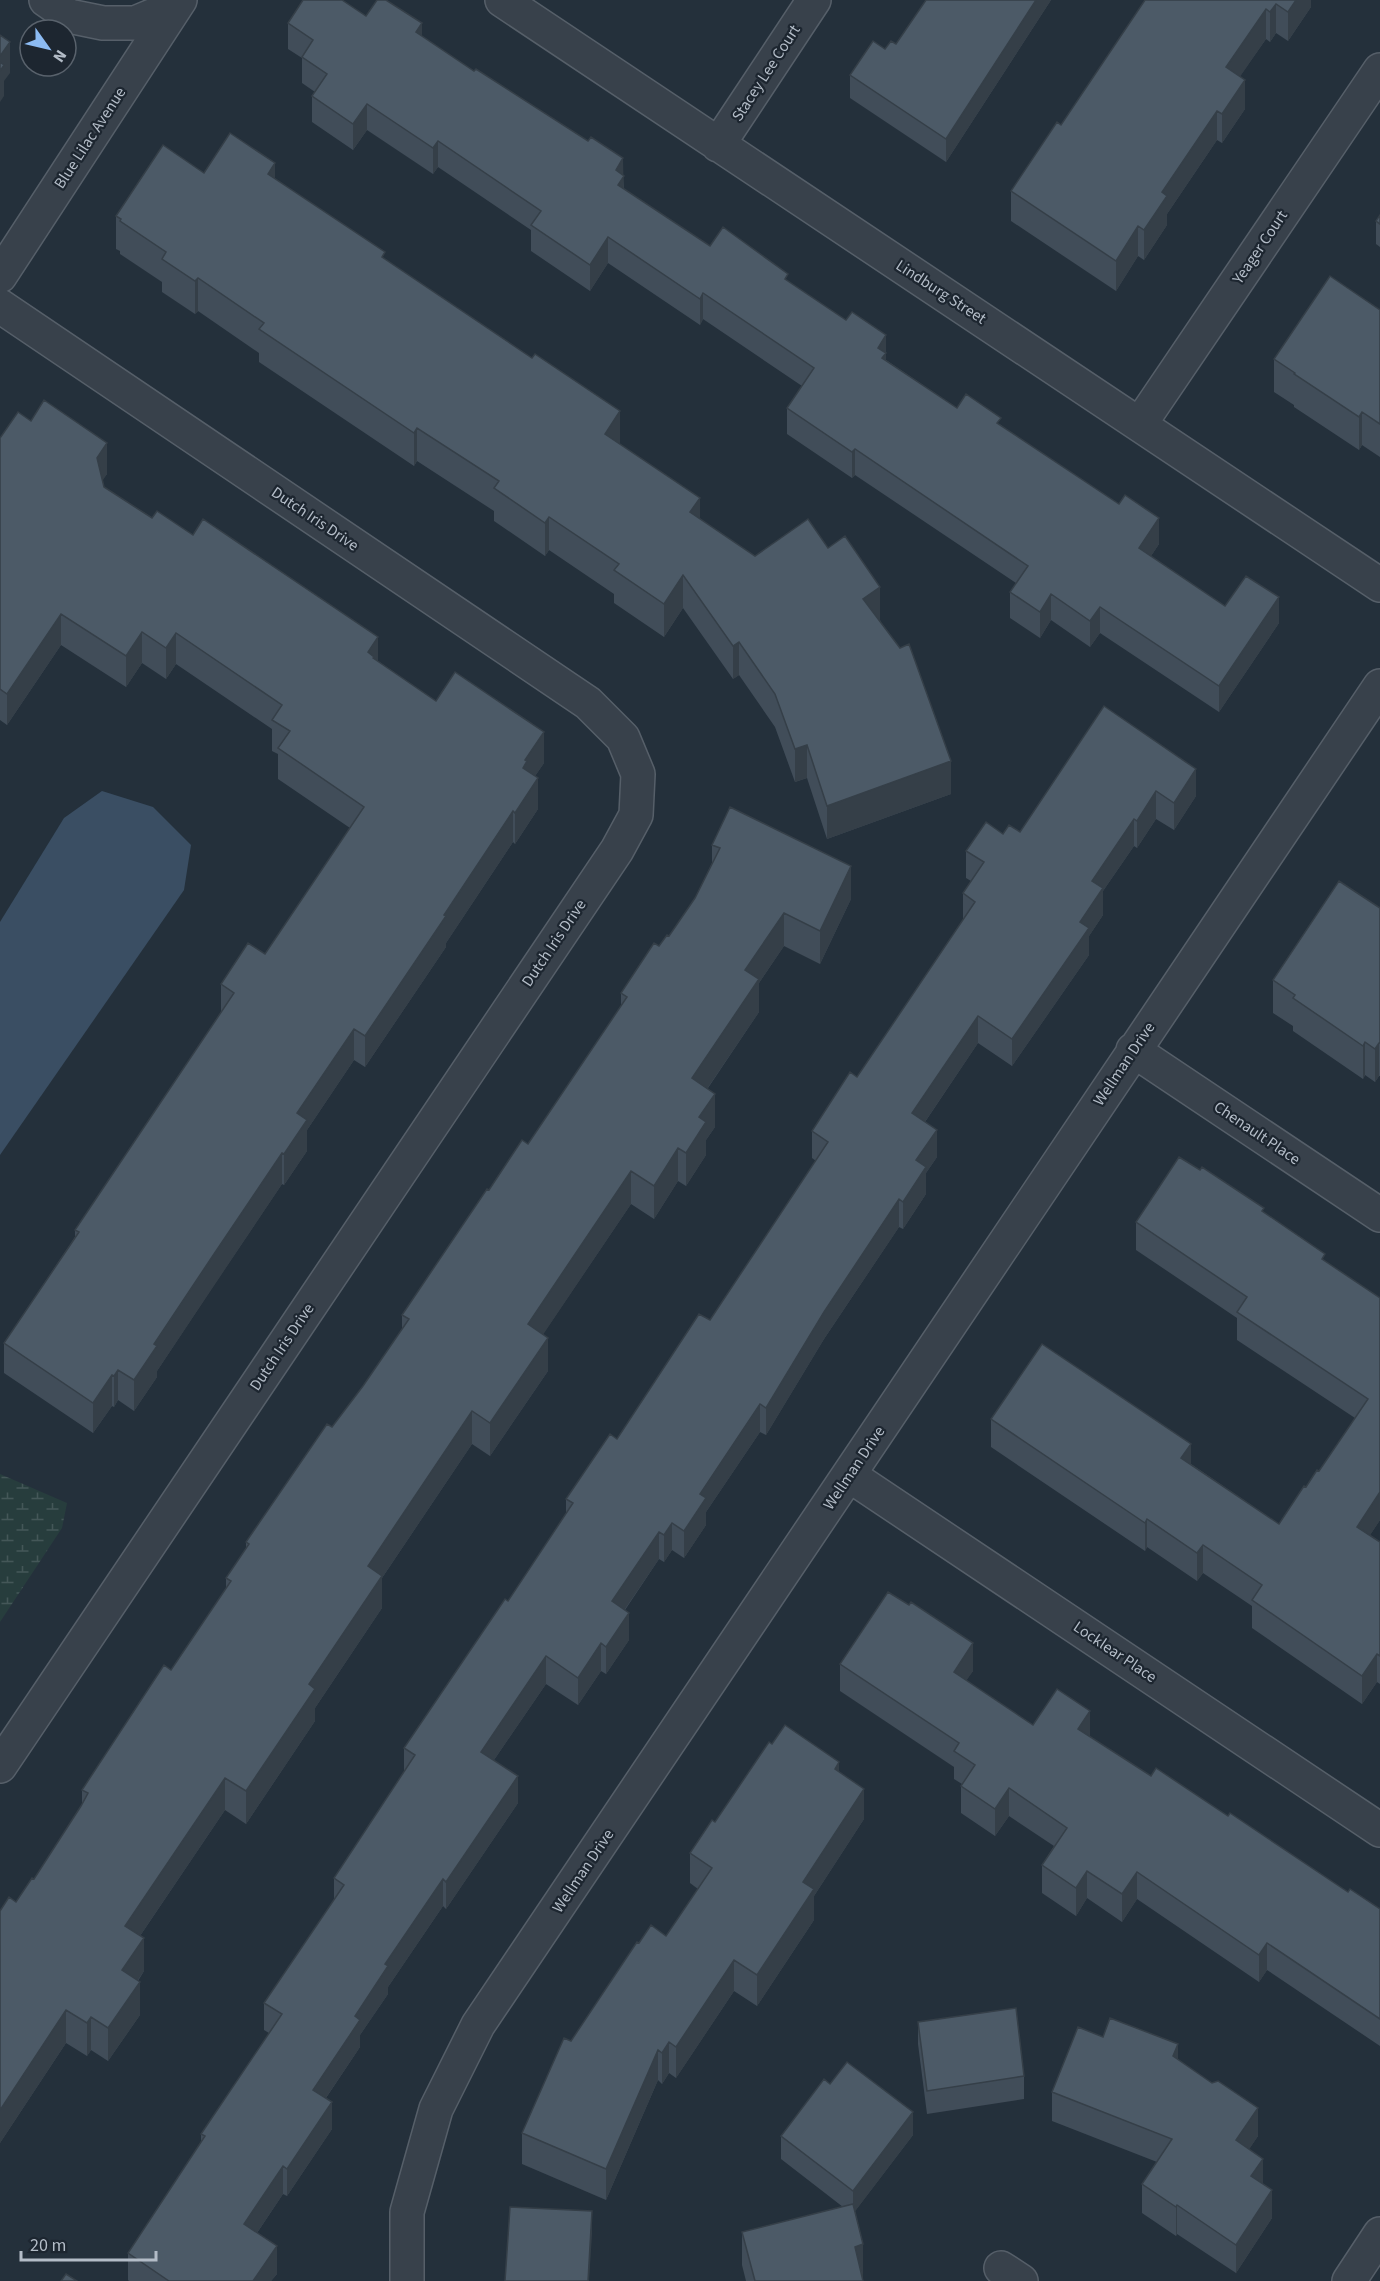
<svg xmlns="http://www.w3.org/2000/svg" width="1380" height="2281" font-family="'Source Sans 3',sans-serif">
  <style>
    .wetland { fill: url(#wetland-marsh) }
    .water { fill: #3a4e63 }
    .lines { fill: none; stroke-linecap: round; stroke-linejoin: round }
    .minor-casing { stroke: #565f69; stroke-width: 36 }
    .minor { stroke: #38414b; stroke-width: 33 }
    .wall { fill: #414d59 }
    .shaded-wall { fill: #353f48 }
    .building { fill: #4c5a67; stroke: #353f48; stroke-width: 1.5 }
    .labels { text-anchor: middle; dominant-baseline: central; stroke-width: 4.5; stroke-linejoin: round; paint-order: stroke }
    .street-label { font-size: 16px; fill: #b3bcc7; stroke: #1d2630 }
  </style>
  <defs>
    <pattern id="wetland-marsh" width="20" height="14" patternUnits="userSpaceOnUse" patternTransform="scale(1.5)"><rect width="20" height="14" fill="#273d3d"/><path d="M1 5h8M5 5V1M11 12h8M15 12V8" fill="none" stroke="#445758"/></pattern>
  </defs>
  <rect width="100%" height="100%" fill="#24303b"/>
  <path class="wetland" d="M0,1474L67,1503L62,1528L0,1622Z"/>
  <path class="water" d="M102,791L153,807L191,845L184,890L0,1155V922L64,818Z"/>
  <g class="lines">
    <g class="minor-casing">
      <path id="minor" d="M46,0L69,16L103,23H135L159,13L177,1
        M502,0L1380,585
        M718,145L814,0
        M0,276L180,0
        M0,306L588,703L623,738L638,774L636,815L617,850L0,1766
        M1140,424L1380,70
        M1133,1050L1380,1215
        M849,1475L1380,1830
        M1001,2268L1021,2281
        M407,2281V2212L436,2109L478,2025L1380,686
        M1349,2281L1380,2234"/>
    </g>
    <use href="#minor" class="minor"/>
  </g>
  <path class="wall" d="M926,0H1051L946,162L850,98V75L885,49L896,44Z
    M1145,0H1311V7L1288,41L1276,33L1270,42L1266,39L1240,76L1245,109L1222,143L1217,140L1167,214V225L1144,260L1138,256L1116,291L1011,221V191L1061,125Z
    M366,16L422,36L623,175L624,189L710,246L788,281L886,360L957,408L1001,425L1159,544L1151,556L1225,606L1279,623L1219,712L1100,633L1090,647L1051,620L1040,638L1010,618V592L1016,583L855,475L852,478L787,434V408L802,386L703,319L700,325L608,263L590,291L531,251V230L438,167L433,174L367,130L353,150L312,122V96L315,92L302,83V58L288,49V23Z
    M204,173L275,179L385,259L620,444L700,519L755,556L880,620L951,794L827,839L807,778L795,782L775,727L739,675L733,679L683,608L664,637L614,603V594L549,550L545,556L494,521V511L417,461L414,466L259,362V353L198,311L195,314L162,292V282L120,254V251L116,249V216Z
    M1380,215V247L1376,244V221Z
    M1380,310V457L1362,445L1359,450L1294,407V405L1274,392V359Z
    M0,438L107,474L102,480L104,487L378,661L436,701L544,763L535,776L538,809L515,844L513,842L446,943V947L365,1067L354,1060L307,1130V1151L284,1185L282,1184L212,1288L157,1371V1377L134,1411L118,1400L114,1407L112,1406L93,1433L4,1373V1343L75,1237V1230L221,1012V984L265,954L350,828L278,779V754L272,751V729L176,664L166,679L142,663L126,687L61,645L7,725L0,720Z
    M1104,706L1196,796L1174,830L1156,819L1137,848L1134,846L1103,891V915L1089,936V955L1012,1066L978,1043L925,1122L937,1157L926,1173V1194L903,1229L899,1227L824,1339L766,1435L760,1432L706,1512V1525L684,1558L672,1550L664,1562L659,1559L625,1610L629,1640L606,1674L601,1671L578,1705L546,1684L494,1760L518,1803L446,1909L443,1906L388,1987V1994L360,2035V2047L326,2098L332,2129L287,2196L283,2194L257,2233L277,2274L271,2281H129L128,2280V2253L201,2142V2134L269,2033L264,2030V2003L334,1900V1878L404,1772V1748L508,1601L566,1514V1499L617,1439L710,1320L816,1161L812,1158V1131L857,1077L963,920V893L971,881L966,878V851L1003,834L1020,832Z
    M712,845L851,899L820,964L784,946L759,983V1012L708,1088L715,1127L706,1140V1155L686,1186L678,1181L654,1219L631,1204L543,1334L548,1371L490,1456L472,1444L382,1578V1608L315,1708V1721L246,1824L225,1810L140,1936L144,1971L138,1981L140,2015L108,2061L91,2050L87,2056L66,2043L0,2143V1911L16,1902L34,1879L82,1804V1790L171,1670L226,1589V1578L246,1548V1542L363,1386L402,1329V1315L489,1190L528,1144L621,1006V993L669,936L695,898L712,863Z
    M1380,908V1076H1379L1375,1082L1365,1075L1363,1079L1293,1031V1026L1273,1013V980Z
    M1264,1213L1325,1261L1380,1298V1520L1370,1535L1380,1542V1684L1377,1682L1362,1704L1252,1628V1606L1203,1573L1197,1581L1147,1547L1145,1551L991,1447V1419L1191,1464L1279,1524L1306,1487L1319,1471L1355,1418L1237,1340V1318L1136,1250V1222Z
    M840,1664L973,1671L966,1680L1033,1725L1090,1737L1151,1776L1228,1816L1348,1892L1380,1909V2046L1267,1970L1259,1982L1137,1899L1122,1922L1087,1898L1076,1916L1042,1893V1865L1054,1846L1009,1816L995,1836L961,1813V1786L962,1784L954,1779V1767L840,1691Z
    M772,1744L839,1772L864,1819L814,1896V1920L757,2006L734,1991L676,2078L669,2073L662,2084L658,2080L606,2200L522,2164V2133L571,2041L639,1943L666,1936L698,1889L690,1883V1853L715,1822Z
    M918,2022L1024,2076V2099L927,2114L918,2044Z
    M1103,2037L1178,2059L1258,2136L1249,2149L1263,2184L1272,2218L1236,2273L1177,2234L1176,2236L1142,2213V2184L1157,2162L1052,2121V2092Z
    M830,2084L913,2135L855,2211L863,2281H746L742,2265V2232L843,2207L781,2159V2136Z"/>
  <path class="shaded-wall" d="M1036,0H1051L946,162V139Z
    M1296,0H1311V7L1288,41V12Z
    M1276,4V33L1270,42V12Z
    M1266,9V39L1226,97V67Z
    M422,23V49L416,32Z
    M10,42V73L4,81V96L0,102V56Z
    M1245,80V109L1222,143V114Z
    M367,104V130L353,150V124Z
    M1217,111V140L1167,214V225L1144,260V230L1162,192Z
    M438,141V167L433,174V148Z
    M623,158L624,202L618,211L616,170Z
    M275,163V196L268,174Z
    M1138,226V256L1116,291V261Z
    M608,237V263L590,291V265Z
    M198,278V311L195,314V281Z
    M703,293V319L700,325V299Z
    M886,335V379L878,348Z
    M620,411V444L605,467V434Z
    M1362,412V445L1359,450V417Z
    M417,428V461L414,466V433Z
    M107,443V474L97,489V458Z
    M855,449V475L852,478V452Z
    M700,498V531L690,512Z
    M549,517V550L545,556V523Z
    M1159,518V544L1139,574V548Z
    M683,575V608L664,637V604Z
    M880,587V620L863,632V599Z
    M1051,594V620L1040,638V612Z
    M1279,597V623L1219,712V686Z
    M1100,607V633L1090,647V621Z
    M61,614V645L7,725V694Z
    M142,632V663L126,687V656Z
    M176,633V664L166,679V648Z
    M378,637V668L368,652Z
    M739,642V675L733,679V646Z
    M544,732V763L527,788L523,768L525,760Z
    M807,745V778L795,782V749Z
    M951,761V794L827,839V806Z
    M1196,769V796L1174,830V803Z
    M538,778V809L515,844V813Z
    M1156,791V819L1137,848V821Z
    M513,811V842L446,943V947L365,1067V1036L444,915Z
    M1134,819V846L1103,891V915L1089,936V955L1012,1066V1039L1080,922L1092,881Z
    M851,866V899L820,964V931Z
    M784,913V946L759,983V1012L692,1111V1078L745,970Z
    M978,1016V1043L912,1141V1113Z
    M354,1029V1060L307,1130V1151L284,1185V1154L297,1113Z
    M1365,1042V1075L1363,1079V1046Z
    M1379,1043V1076L1375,1082V1049Z
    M715,1094V1127L706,1140V1155L686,1186V1153L699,1117Z
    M937,1130V1157L926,1173V1194L903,1229V1202L916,1160Z
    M678,1148V1181L654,1219V1186Z
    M282,1153V1184L157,1371V1377L134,1411V1380L154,1344Z
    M631,1171V1204L528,1357V1324Z
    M899,1199V1227L824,1339L766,1435V1408L824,1312Z
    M548,1338V1371L490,1456V1423Z
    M118,1370V1400L114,1407V1376Z
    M112,1375V1406L93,1433V1403Z
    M760,1404V1432L706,1512V1525L684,1558V1531L700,1494Z
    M472,1411V1444L382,1578V1608L315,1708V1721L246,1824V1791L309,1684L368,1566Z
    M1191,1444V1472L1181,1458Z
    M1380,1492V1520L1357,1555V1527Z
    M1147,1519V1547L1145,1551V1523Z
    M672,1523V1550L664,1562V1535Z
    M659,1532V1559L612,1628V1601Z
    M1203,1545V1573L1197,1581V1553Z
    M629,1613V1640L606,1674V1647Z
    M601,1643V1671L578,1705V1678Z
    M973,1643V1671L954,1699V1672Z
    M1377,1654V1682L1362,1704V1676Z
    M546,1656V1684L481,1779V1752Z
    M1090,1711V1738L1078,1729Z
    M839,1762V1793L835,1769Z
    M518,1776V1803L446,1909V1882Z
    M225,1778V1810L125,1958V1926Z
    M1009,1788V1816L995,1836V1809Z
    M864,1789V1819L814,1896V1920L757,2006V1975L803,1882Z
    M1087,1871V1898L1076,1916V1888Z
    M1137,1872V1899L1122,1922V1894Z
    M443,1879V1906L388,1987V1994L360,2035V2047L313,2117V2090L385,1964Z
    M144,1938V1971L122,2003V1970Z
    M1267,1943V1970L1259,1982V1955Z
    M734,1960V1991L676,2078V2047Z
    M140,1982V2015L108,2061V2028Z
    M66,2010V2043L0,2143V2110Z
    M91,2017V2050L87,2056V2023Z
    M669,2042V2073L662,2084V2053Z
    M1178,2044V2073L1173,2056Z
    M658,2050V2080L606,2200V2169Z
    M332,2102V2129L287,2196V2169Z
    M1258,2108V2136L1236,2169V2140Z
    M913,2112V2135L853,2214V2191Z
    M1263,2159V2187L1251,2176Z
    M283,2166V2194L244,2252V2224Z
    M1272,2190V2218L1236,2273V2245Z
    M1177,2205V2234L1176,2236V2207Z
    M592,2211V2234L589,2281H588Z
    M863,2244V2278L855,2247Z
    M277,2246V2274L271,2281H253Z"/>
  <path class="building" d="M303,0H342L366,16L377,0H386L422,23L416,32L474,71L476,69L588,141L591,137L623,158L616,170L624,176L618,185L710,246L723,227L788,274L785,279L846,320L852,312L886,335L878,348L886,353L882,358L957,408L966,394L1001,418L997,423L1119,504L1125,495L1159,518L1139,548L1225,606L1246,576L1279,597L1219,686L1100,607L1090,621L1051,594L1040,612L1010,592L1028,566L855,449L852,452L787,408L814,368L703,293L700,299L608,237L590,265L531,225L541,211L438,141L433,148L367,104L353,124L312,96L327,74L302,57L313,40L288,23Z
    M926,0H1036L946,139L850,75L873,41L885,49L891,41L896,44Z
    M1145,0H1296L1288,12L1276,4L1270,12L1266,9L1226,67L1245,80L1222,114L1217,111L1162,192L1167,196L1144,230L1138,226L1116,261L1011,191L1057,122L1061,125Z
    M0,35L10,42L0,56Z
    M0,62L4,65L0,71Z
    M230,133L275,163L268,174L385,252L382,257L532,358L535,354L620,411L605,434L700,498L690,512L755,556L808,519L828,548L845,536L880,587L863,599L900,648L909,644L951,761L827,806L807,745L795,749L775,694L739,642L733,646L683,575L664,604L614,570L619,564L549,517L545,523L494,488L499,481L417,428L414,433L259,329L264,323L198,278L195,281L162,259L166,252L120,221L121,219L116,216L163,145L204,173Z
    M1380,215V224L1376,221Z
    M1330,276L1380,310V424L1362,412L1359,417L1294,374L1295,373L1274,359Z
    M44,400L107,443L97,458L104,487L152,518L157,511L193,535L203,519L378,637L368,652L374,657L373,658L436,701L455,672L544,732L525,760L527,761L523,768L538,778L515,813L513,811L444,915L446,916L365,1036L354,1029L297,1113L307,1120L284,1154L282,1153L212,1257L154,1344L157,1346L134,1380L118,1370L114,1376L112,1375L93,1403L4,1343L79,1232L75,1230L234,993L221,984L248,943L265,954L364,807L278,748L290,731L272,720L282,705L176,633L166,648L142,632L126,656L61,614L7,694L0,689V438L18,412L31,421Z
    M1104,706L1196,769L1174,803L1156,791L1137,821L1134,819L1092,881L1103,888L1080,922L1089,928L1012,1039L978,1016L912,1113L937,1130L916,1160L926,1167L903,1202L899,1199L824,1312L766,1408L760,1404L700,1494L706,1498L684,1531L672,1523L664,1535L659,1532L612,1601L629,1613L606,1647L601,1643L578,1678L546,1656L481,1752L518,1776L446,1882L443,1879L385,1964L388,1966L355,2016L360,2020L313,2090L332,2102L287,2169L283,2166L244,2224L277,2246L253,2281H169L128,2253L205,2136L201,2134L282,2014L264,2003L344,1885L334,1878L415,1755L404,1748L505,1599L508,1601L573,1503L566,1499L610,1434L617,1439L699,1314L710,1320L828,1142L812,1131L850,1072L857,1077L975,902L963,893L984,862L966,851L986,822L1003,834L1009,825L1020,832Z
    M730,807L851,866L820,931L784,913L745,970L759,979L692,1078L715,1094L699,1117L706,1122L686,1153L678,1148L654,1186L631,1171L528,1324L548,1338L490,1423L472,1411L368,1566L382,1576L309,1684L315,1689L246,1791L225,1778L125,1926L144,1938L122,1970L140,1982L108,2028L91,2017L87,2023L66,2010L0,2110V1911L9,1897L16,1902L32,1878L34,1879L81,1806L88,1793L82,1790L164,1665L171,1670L231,1581L226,1578L249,1544L246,1542L327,1424L332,1427L363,1386L409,1319L402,1315L487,1189L489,1190L522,1140L528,1144L627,997L621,993L654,943L659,946L667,935L669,936L695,898L720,848L712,845Z
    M1339,881L1380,908V1043H1379L1375,1049L1365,1042L1363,1046L1293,998L1295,995L1273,980Z
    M1179,1157L1200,1170L1202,1167L1264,1208L1262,1211L1325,1254L1322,1259L1380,1298V1492L1357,1527L1380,1542V1656L1377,1654L1362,1676L1252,1600L1262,1585L1203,1545L1197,1553L1147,1519L1145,1523L991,1419L1042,1344L1191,1444L1181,1458L1279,1524L1304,1486L1306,1487L1317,1470L1319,1471L1368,1399L1237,1312L1247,1297L1136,1222Z
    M888,1592L909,1605L911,1602L973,1643L954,1672L1033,1725L1057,1689L1090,1711L1078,1729L1151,1776L1156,1768L1228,1816L1230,1813L1348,1892L1350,1889L1380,1909V2019L1267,1943L1259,1955L1137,1872L1122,1894L1087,1871L1076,1888L1042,1865L1067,1828L1009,1788L995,1809L961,1786L975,1765L954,1751L959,1743L840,1664Z
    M785,1725L839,1762L835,1769L864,1789L803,1882L814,1889L757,1975L734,1960L676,2047L669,2042L662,2053L658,2050L606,2169L522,2133L564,2038L571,2041L637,1942L639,1943L651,1925L666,1936L712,1868L690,1853L712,1820L715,1822L769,1742L772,1744Z
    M1016,2008L1024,2076L927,2091L918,2022Z
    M1110,2018L1178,2044L1173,2056L1212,2083L1218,2081L1258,2108L1236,2140L1263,2159L1251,2176L1272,2190L1236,2245L1177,2205L1176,2207L1142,2184L1172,2139L1052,2092L1078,2027L1103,2037Z
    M847,2062L913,2112L853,2191L781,2136L824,2079L830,2084Z
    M853,2204L863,2244L855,2247L863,2281H755L742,2232Z
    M510,2207L592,2211L588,2281H505Z
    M66,2274L77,2281H61Z"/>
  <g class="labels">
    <g class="street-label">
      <text transform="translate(766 73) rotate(-57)">Stacey Lee Court</text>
      <text transform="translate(90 138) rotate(-57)">Blue Lilac Avenue</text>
      <text transform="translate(1260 247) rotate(-56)">Yeager Court</text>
      <text transform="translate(941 292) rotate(33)">Lindburg Street</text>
      <text transform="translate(315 519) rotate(34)">Dutch Iris Drive</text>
      <text transform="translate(554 943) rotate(-56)">Dutch Iris Drive</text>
      <text transform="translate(1124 1064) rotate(-56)">Wellman Drive</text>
      <text transform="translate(1257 1133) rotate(34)">Chenault Place</text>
      <text transform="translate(282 1347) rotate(-56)">Dutch Iris Drive</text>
      <text transform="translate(854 1468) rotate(-56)">Wellman Drive</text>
      <text transform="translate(1115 1652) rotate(34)">Locklear Place</text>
      <text transform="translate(583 1871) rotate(-56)">Wellman Drive</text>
    </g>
  </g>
  <g transform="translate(48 48) rotate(124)"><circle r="28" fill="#1d2630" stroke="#59626c" stroke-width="1.5"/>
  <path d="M0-4.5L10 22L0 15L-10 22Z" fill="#8cbbf3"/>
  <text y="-9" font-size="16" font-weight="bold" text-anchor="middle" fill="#b3bcc7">N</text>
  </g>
  <path d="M21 2251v9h135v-9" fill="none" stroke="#b3bcc7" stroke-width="3"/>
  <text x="30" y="2251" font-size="18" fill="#b3bcc7" stroke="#1d2630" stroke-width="4.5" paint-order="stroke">20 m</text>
</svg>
